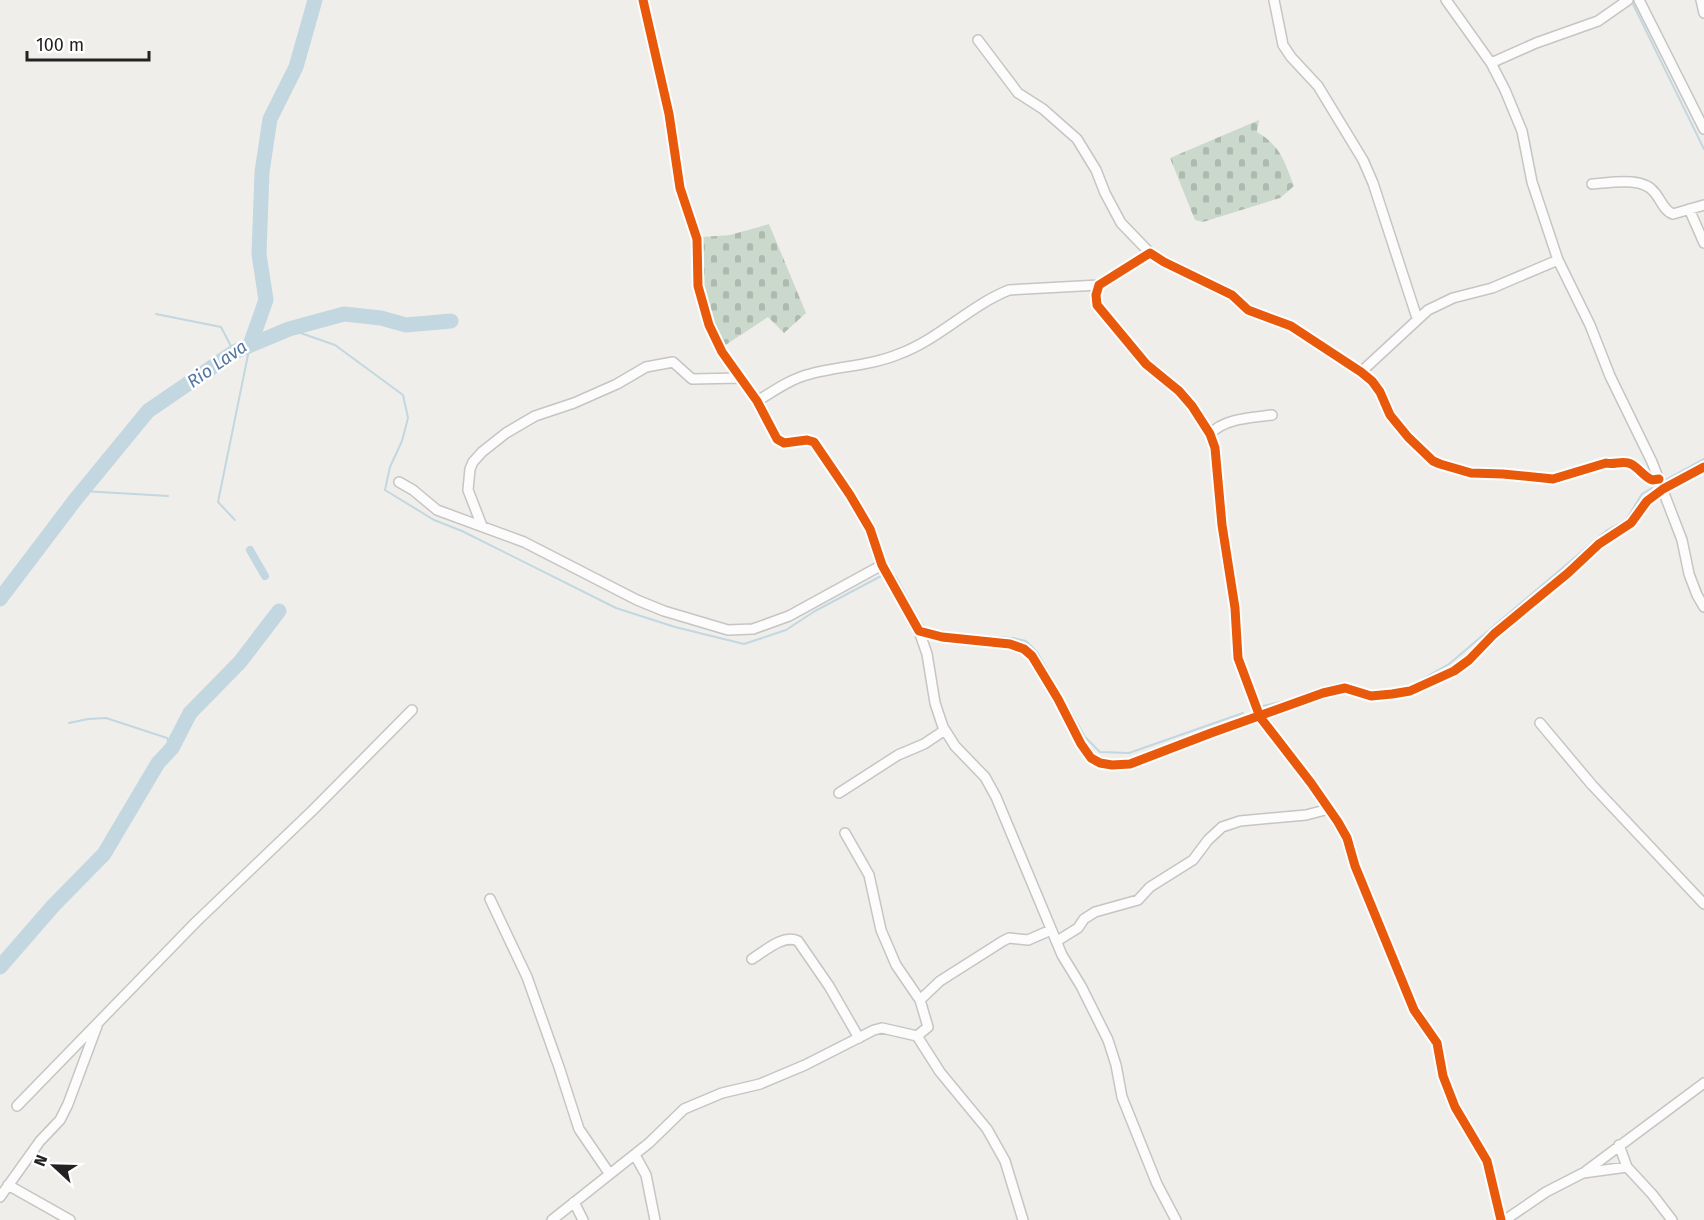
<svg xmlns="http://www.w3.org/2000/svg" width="1704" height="1220" font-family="'Fira Sans',sans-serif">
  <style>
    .cemetery { fill: url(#cemetery-stones) }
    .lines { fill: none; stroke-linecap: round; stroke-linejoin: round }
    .stream { stroke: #c2d7e0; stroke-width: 2 }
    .canal { stroke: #c2d7e0; stroke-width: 8 }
    .river { stroke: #c2d7e0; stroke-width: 15 }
    .minor-casing { stroke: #c6c5c3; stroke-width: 12 }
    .minor { stroke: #fdfcfc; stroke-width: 9 }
    .cycleway-casing { stroke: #fff; stroke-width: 13 }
    .cycleway { stroke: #e8590c; stroke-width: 9 }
    .labels { text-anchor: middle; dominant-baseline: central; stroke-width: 5; stroke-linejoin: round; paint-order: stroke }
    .water-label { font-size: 18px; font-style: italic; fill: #5275a3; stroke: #fff }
  </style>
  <defs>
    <pattern id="cemetery-stones" width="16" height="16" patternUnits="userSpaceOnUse" patternTransform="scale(1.5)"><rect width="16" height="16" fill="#cbd9cc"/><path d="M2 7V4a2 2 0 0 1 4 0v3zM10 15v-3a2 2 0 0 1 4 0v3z" fill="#aebaaf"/></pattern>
  </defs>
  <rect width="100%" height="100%" fill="#f0eeeb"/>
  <path class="cemetery" d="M1259,120L1257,132C1281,146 1284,161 1294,186L1280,198L1203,222L1195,220L1170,158Z
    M769,224L806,313L784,333L768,317L724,346C700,305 700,283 702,237L730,235Z"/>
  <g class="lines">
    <path class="stream" d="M1631,0L1704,149
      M156,314L221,327L234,352
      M289,329L335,345L403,395L408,418L402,441L390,467L385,490L434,520L462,531L616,608L675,627L744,644L786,630L815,611L883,575
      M1664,481L1704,459
      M83,491L168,496
      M235,520L218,502L250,345
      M891,574L896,577L919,620L926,629
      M972,636L1013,638L1026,641L1037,652L1085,737L1100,752L1129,753L1243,713
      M1410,686L1449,664L1606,531L1626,520L1642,494L1652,488
      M1300,696L1320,689
      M1263,706L1289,700
      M69,723L88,719L106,718L167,738L172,748"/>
    <path class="canal" d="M250,550L265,576"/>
    <path class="river" d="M250,345L266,300L259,254L262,172L270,119L296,67L315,0
      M0,599L75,500L148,411L234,352L289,329L344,314L381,318L406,325L451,321
      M0,967L53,906L104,854L158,763L172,748L190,713L240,662L279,611"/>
    <g class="minor-casing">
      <path id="minor" d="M643,0L669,114L680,188L697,239L698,286L709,325L722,352L757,401L777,439L784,443L807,440L814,442L850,495L870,529L882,565L919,631L942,637L1010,644L1024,649L1032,656L1058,699L1081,744L1091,758L1100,763L1112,765L1130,764L1211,733L1323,693L1345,688L1371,696L1392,694L1410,691L1454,671L1469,660L1494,634L1568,573L1599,544L1631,523L1647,501L1663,489L1704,467
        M1274,0L1283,45L1291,57L1318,86L1363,160L1373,183L1417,318
        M1446,0L1491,63L1505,90L1522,131L1532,182L1558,260L1590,325L1610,376L1652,462L1682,540L1689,574L1697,595L1704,607
        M1639,0L1704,129
        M1701,0L1704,13
        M978,40L1018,93L1043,109L1077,139L1096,170L1105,193L1121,223L1150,253
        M1491,63L1536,43L1598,21L1628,0
        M1592,184C1610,183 1643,176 1655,193C1661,200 1664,211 1673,214L1704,205
        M1689,209L1704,243
        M1361,372L1428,310L1453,298L1492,288L1558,260
        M757,401C774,391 790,379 810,374C839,366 870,366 899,354C941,338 969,306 1009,290L1099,285
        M1210,434C1225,418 1251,418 1272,415
        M399,482L413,490L437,510L524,542L637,600L664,611L728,630L753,629L789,616L882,565
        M482,526L468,490L470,469L473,462L482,452L506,433L535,416L574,403L617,384L646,367L673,362L692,379L741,378
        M919,631L927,654L935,703L943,727L955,746L985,777L996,797L1062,955L1081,986L1108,1040L1116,1065L1122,1097L1157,1184L1176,1220
        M1540,723L1592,785L1704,904
        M839,793L898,755L924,744L945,730
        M845,833L869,875L881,930L896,965L920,1000L928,1027L917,1036
        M490,899L527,977L559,1067L579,1129L609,1173
        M1057,941L1078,928L1084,919L1095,912L1138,900L1150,887L1193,860L1208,840L1222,827L1240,821L1306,815L1329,809
        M752,959C765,951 783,934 798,941L829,986L859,1038
        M920,1000L940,981L1003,941L1009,938L1028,940L1051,930
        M17,1106L196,922L314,809L412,710
        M1619,1145L1627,1167
        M635,1155L646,1175L655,1220
        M1586,1171L1704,1083
        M8,1185L70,1220
        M0,1197L40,1141L60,1120L68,1104L97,1026
        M574,1202L583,1220
        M552,1220L649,1143L684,1109L722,1093L760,1084L805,1065L874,1030L882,1028L917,1036L940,1072L987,1129L1005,1161L1023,1220
        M1501,1220L1487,1161L1455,1107L1443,1076L1437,1043L1414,1010L1355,866L1347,838L1338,822L1311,783L1260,717L1238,658L1235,608L1222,525L1215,448L1210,434L1192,406L1179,391L1146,364L1097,305L1096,295L1099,285L1150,253L1164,262L1232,295L1248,310L1291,326L1361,372L1372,381L1380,392L1390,415L1408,437L1433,461L1440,464L1471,473L1503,474L1553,479L1606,463C1614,465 1624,460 1631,464C1639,468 1643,476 1652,480L1659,479
        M1505,1220L1546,1192L1583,1173L1627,1167L1652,1194L1672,1220"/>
    </g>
    <use href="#minor" class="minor"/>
    <g class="cycleway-casing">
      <path id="cycleway" d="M643,0L669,114L680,188L697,239L698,286L709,325L722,352L757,401L777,439L784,443L807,440L814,442L850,495L870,529L882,565L919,631L942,637L1010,644L1024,649L1032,656L1058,699L1081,744L1091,758L1100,763L1112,765L1130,764L1211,733L1323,693L1345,688L1371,696L1392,694L1410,691L1454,671L1469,660L1494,634L1568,573L1599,544L1631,523L1647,501L1663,489L1704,467
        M1501,1220L1487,1161L1455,1107L1443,1076L1437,1043L1414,1010L1355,866L1347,838L1338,822L1311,783L1260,717L1238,658L1235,608L1222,525L1215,448L1210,434L1192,406L1179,391L1146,364L1097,305L1096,295L1099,285L1150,253L1164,262L1232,295L1248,310L1291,326L1361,372L1372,381L1380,392L1390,415L1408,437L1433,461L1440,464L1471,473L1503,474L1553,479L1606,463C1614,465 1624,460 1631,464C1639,468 1643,476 1652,480L1659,479"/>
    </g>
    <use href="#cycleway" class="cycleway"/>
  </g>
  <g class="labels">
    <g class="water-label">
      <text transform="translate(217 364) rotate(-35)">Rio Lava</text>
    </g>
  </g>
  <g transform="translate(54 1166) rotate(292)" stroke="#ffffff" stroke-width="4.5" paint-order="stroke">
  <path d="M0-4.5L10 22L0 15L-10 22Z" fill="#222222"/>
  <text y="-9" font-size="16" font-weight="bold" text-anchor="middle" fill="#222222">N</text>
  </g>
  <path d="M27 51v9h122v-9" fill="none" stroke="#222222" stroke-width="3"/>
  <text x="36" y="51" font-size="18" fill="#222222" stroke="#ffffff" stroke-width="4.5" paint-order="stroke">100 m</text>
</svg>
